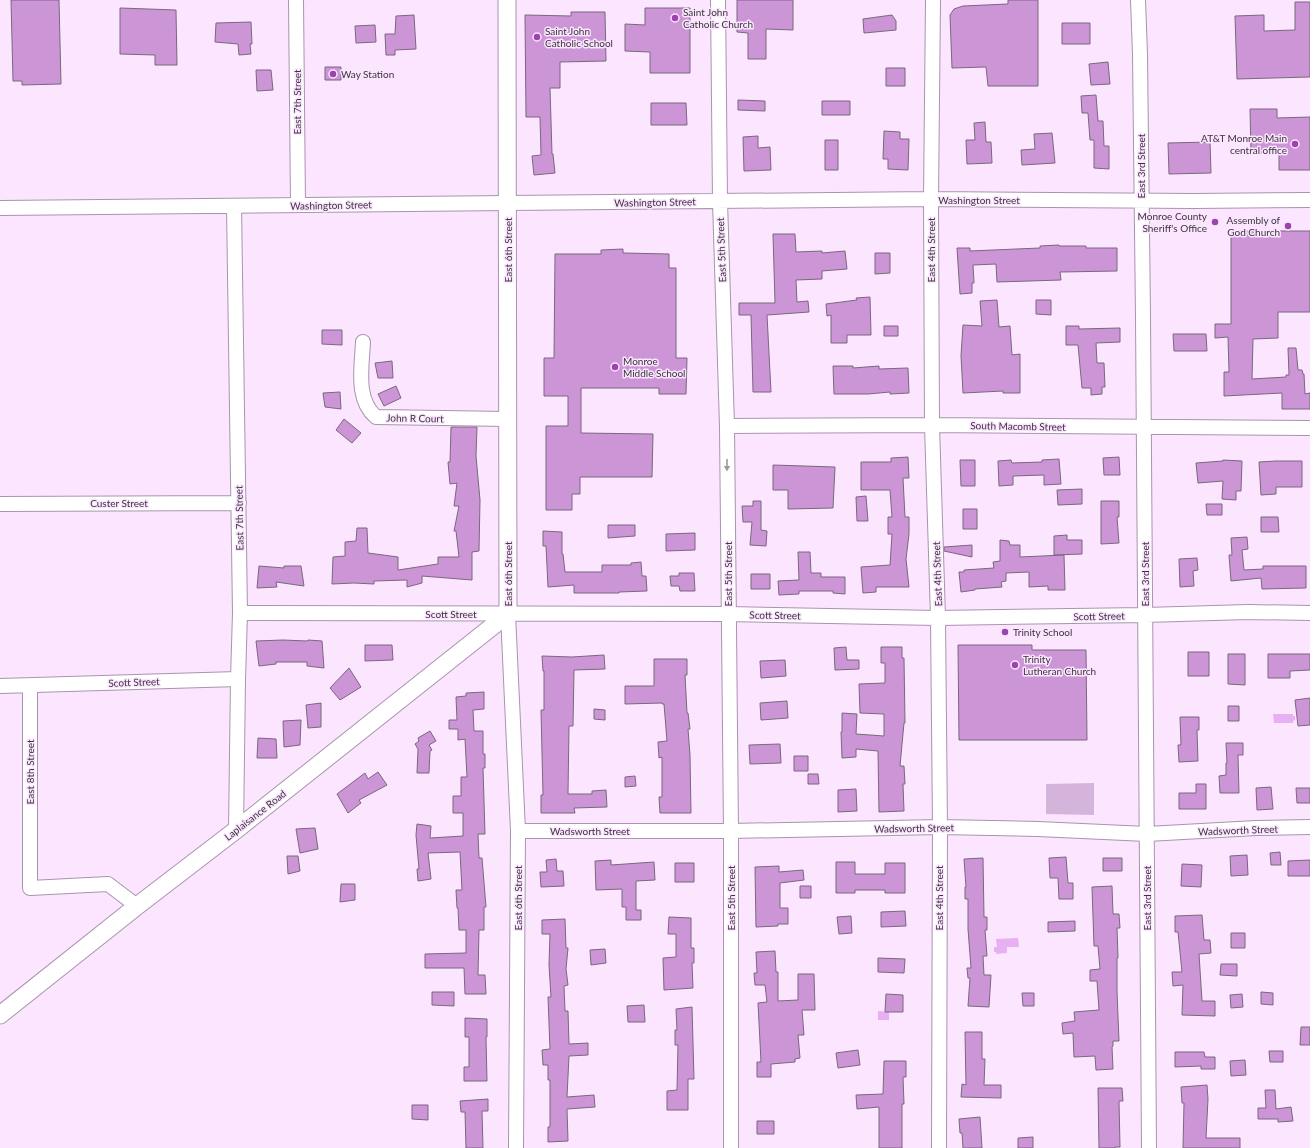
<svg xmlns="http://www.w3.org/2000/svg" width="1310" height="1148" font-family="Lato,sans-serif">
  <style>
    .green { fill: #d5b4dc }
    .water { fill: #e7b0f2 }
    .building { fill: #cc96d6; stroke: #7a677e }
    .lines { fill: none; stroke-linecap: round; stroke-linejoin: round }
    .minor-casing { stroke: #a994ad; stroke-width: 16 }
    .tertiary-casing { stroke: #a994ad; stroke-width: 19 }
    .minor { stroke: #fff; stroke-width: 14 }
    .tertiary { stroke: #fff; stroke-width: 17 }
    .oneway { fill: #9e999e }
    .poi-dot { fill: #9d43ae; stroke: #fbe5ff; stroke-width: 1.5 }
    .labels { text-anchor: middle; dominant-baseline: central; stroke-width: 3; stroke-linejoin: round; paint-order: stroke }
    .poi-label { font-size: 10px; fill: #3c333d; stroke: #fbe5ff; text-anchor: start }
    .street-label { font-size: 10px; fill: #3c333d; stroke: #fbe5ff }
  </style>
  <rect width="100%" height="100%" fill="#fbe5ff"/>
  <path class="green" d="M1094,783V815L1046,814V784Z"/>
  <path class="water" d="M1273,714H1293V716H1295V720L1293,721V723H1274Z
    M1018,938L1019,947H1007V953L996,954V952H994V947H997L996,939Z
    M878,1011L889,1012V1020H878Z"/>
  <path class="building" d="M11,0H59L61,84L22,85V81H13Z
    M737,0H793V30L766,29V59H748V33L737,32Z
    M1008,0H1038V86H988L986,67L952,68L950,15L954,9L963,6L1008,4Z
    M1295,2H1310V77L1237,79L1235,16L1264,15V31L1295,30Z
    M120,8L176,10L177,65H155V55L120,54Z
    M645,8H690V73H650V52L625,51V24L645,25Z
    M571,12H605L606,61L560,62V88H550L552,154H553L555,173L534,175L532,156L541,155L540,117H526L525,15L571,16Z
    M414,15L416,49L395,50V55H386L385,34H395L396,16Z
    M892,15L896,21V30L864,33L863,19Z
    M251,22L252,44H250L251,54L239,55L238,44L215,42L216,23Z
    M1062,23H1090V44H1062Z
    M375,25L376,42L356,43L355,26Z
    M1108,62L1110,84L1091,85L1089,64Z
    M325,67H341V80H325Z
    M886,68H905V86H886Z
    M256,70H271L273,90L257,91Z
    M1096,95L1098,121H1103L1104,146H1109V169L1094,168V140H1090L1088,113H1082L1081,96Z
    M738,100L765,101V111L738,110Z
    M822,101H850V115H822Z
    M651,103H686L687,125H651Z
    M1250,109H1277V118L1310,117V170H1279V153H1251Z
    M985,122L986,142H991L992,163L967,164L966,140H975L974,123Z
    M884,131L900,132V139H909L908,170L888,169V159H883Z
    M1052,133L1055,163L1022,165L1021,150L1035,149L1034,134Z
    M758,136V148L770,147L771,170L744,171L743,137Z
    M825,140H838V170H825Z
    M1210,142L1211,173L1169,174L1168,143Z
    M1231,231H1310V312H1278V338L1253,339L1252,379L1286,377V375H1289L1288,348H1296L1298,370H1302L1303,374H1304L1305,394L1310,393V409H1282V393L1224,396V372H1229L1228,337L1215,338V324H1231Z
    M773,234H795L796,252L822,251V253L845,251L847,269L822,271V279L796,280L797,302L808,301L809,312L767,315L771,392H753L751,315H739V303H775Z
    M1059,245V246H1086V248H1117V271L1060,272L1061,280L997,282L996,264L973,265L974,283H972V293L960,294L957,248H970V251L1040,248V246Z
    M623,249V253L669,254V268H676V358H687L686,394H659V388H581V433L653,434L652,477H580V494H572V510H546V426H568V396H544V358H554L555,254H601V250Z
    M875,253H890V273L875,274Z
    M870,297L871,335H847V343H831V315L827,316L826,304L857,300L856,298Z
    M997,300L999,327L1010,326L1012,355L1020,354V393H1003V391L963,393L961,356L963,325L982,326L980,301Z
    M1036,300H1051V315L1036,314Z
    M884,326H898V336H884Z
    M1066,326H1079V329L1120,328V342L1096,343L1097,363H1104L1105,387H1102V394L1091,395V388H1082L1078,345H1066Z
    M322,330H342V345L322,344Z
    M1173,334H1206L1207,351H1174Z
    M392,361L393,378H378L375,363Z
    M833,366H853V368L879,366V369L908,368L909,393L890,394V392L868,394H834Z
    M396,386L401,398L384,406L378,394Z
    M340,392L341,409L325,407L323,393Z
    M344,419L361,433L352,443L336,430Z
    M451,427H477L476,456L480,500L479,551L472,552V580L422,576V583L407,587V580L374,581V584L354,583L332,584L333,557L345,556V542L356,541L357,528H367L368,553L398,557V570L438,564V557H459L456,531H454L459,506H454L457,483L450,484L448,462H450Z
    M908,457L909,478H903L905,517H909V534L906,559L909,587H876V592L863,593L861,567L890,565L892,534H888V517H892L890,490H861V462H891V458Z
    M1119,457L1120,475H1104L1103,458Z
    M1059,459L1061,484L1044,485V475L1013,476V485L999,486L998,461L1011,460L1012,463L1042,462V460Z
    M960,460H975V486H961Z
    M1223,460L1242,461L1241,491H1236V500L1222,499L1223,481L1198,483L1196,463L1223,461Z
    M1276,461H1302V487H1276V494L1261,495L1259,462Z
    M773,465L835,467L833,508L788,509V490H773Z
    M1082,489V504L1058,505L1057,490Z
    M866,496L868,521H857L856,497Z
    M753,501H761V530L767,531L766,546L750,545L752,522H743L742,506H753Z
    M1101,501H1119V517H1117L1119,543L1101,544Z
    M1206,504H1222V515H1207Z
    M963,509H977V529H963Z
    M1261,517H1278L1279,532H1261Z
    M608,525H635V536L608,538Z
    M543,531L562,532V554H563L565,572H602V565H631V563L641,562L642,576H646L647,591L619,592V593H574V585L548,587L546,546H543Z
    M695,533V550L666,551V534Z
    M1067,535V540H1082V554L1054,555V536Z
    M1247,537L1248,549L1242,550L1244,570L1263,569V566H1306V588L1262,589L1261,578L1231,581L1229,555H1232L1231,538Z
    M1000,540L1009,541L1010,545H1020V557L1064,555L1065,590H1048V586L1029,587V572L1006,573V581L1001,582L1002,587L975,589V590L961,592L959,572H964V570L994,568L993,562L1000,561Z
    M972,545V557L944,551V547Z
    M798,552H810L811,573H821V577H845V594L833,593V591H799V594L779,595L778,581L799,580Z
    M1197,558L1198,570L1193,571L1194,586L1180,587L1179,559Z
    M259,566L284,568V566H301L304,586L276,582L277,587L257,588Z
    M679,573H694L695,591H680L679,586H671L670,576H679Z
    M751,574H770V589H751Z
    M283,640L307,641L308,640L322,641L324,668L307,666V662H276V664L259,666L256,641Z
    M365,645H392L393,660L365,661Z
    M958,645H1032V650H1086L1087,740H959Z
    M846,647L847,660H859V669L835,670L834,648Z
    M881,647H902V658H904L905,723H904L900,766H904L905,784H903L904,811L879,812L878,751L856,749V757L842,758L841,732H842V713L857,714L856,734L884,736V714L860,713L859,684L885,683V663H881Z
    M1188,652H1209V676H1188Z
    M1228,654H1245V685L1228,684Z
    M1268,654H1310V670L1290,671V678H1268Z
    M604,655L605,669L574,670L573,726H569L568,794H592V791L606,790L607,807L574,808L575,813H541V795H543L541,710H544V671H543L542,656L572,657Z
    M654,659H687V675H685L687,713H688L690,729H688L690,755L691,813H660L659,797H662V757L659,758L658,742L667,741L664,704H662V703L625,704V686H654Z
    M785,660L786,676L761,678L760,661Z
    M349,668L361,687L340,700L330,688Z
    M484,692V709L473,710L474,731H483V754H485V768H483L485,834H478L479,858H482L486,907H484V930H479L478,975H485L486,994H465L464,968H425V954L466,953V930H459L458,908H457L456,890H462L460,852L428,853L431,879L418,881L417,869H419L416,835L417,824L431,826L430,838L463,836V813H453V796H461V777H467L465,739L458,740V729H449V720H457L456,697L466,696V693Z
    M1310,698V725L1298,726L1295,700Z
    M787,701L788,718L761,720L760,703Z
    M321,703V727L308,728L306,705Z
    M1228,706H1239V721H1228Z
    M594,709L605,710V720L594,719Z
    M1180,717H1199V730H1197L1198,761L1179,762L1178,745H1181Z
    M301,720L300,745L284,747L283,721Z
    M430,731L436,741L429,745L432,750L430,751L429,773H417L418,749L415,744L419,741L418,738Z
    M258,738L276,739L277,758H257Z
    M1226,743H1243V755H1238L1239,793H1220L1219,776L1226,775V763H1227Z
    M780,744L781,763L750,764L749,745Z
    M794,756H808V771H794Z
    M378,772L387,785L359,800L361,803L348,813L337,794L365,773L368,779Z
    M808,774H818L819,784H808Z
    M635,776L636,786L625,787V777Z
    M1196,784H1206V809H1179V793H1196Z
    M1271,787L1273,809L1257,810L1256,788Z
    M1296,788H1310V803H1297Z
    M856,789L857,811L838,812V790Z
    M315,828L318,849L300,853L296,829Z
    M1280,852L1281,865H1271L1270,853Z
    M1247,855L1248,875L1231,876L1230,856Z
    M287,856H298L300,871L288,874Z
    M1066,857L1068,883H1073V899H1059L1058,878H1050L1049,858Z
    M983,858L984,917H987V930H985L987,956H983L984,975H991L989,1007L968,1006L970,978H968L967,968H971L968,929V899H965V887H966L964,859Z
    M1103,858H1122V871H1103Z
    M556,859L557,871H563L564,886L541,887L540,872H547L546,860Z
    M611,860V865L654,862L655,880L636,881V910H641V920H626V907H622V889L596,890L595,861Z
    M1310,860V876H1288V861Z
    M836,862H855V874H885V863H905V893H885V890H855V893H836Z
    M675,863H694V882H675Z
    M1182,864L1202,865L1201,887L1181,886Z
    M779,866V872L803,870L804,880L780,883V908H788V924H778V926L756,927L755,867Z
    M341,884H355V900L340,902Z
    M800,886H811V898H800Z
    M1112,886L1113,914H1119L1120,928H1117L1118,958H1117V991L1119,1041H1113V1046L1112,1047L1113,1069L1096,1070L1095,1056L1074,1057L1073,1033L1063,1034L1062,1023L1075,1021L1074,1012L1099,1010L1097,981H1090V970L1100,969L1098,946H1094L1092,887Z
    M905,911L906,926L881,927V912Z
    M1202,915L1204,940H1210L1211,953L1199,954L1202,1001H1215V1016L1182,1015L1183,985L1173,986L1172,972H1182L1178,932H1175V916Z
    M851,916L852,933L839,934L837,917Z
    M669,917L691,918V948H694V963H692L693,988L664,990L663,958L676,957V934H668Z
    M565,919L566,948H568L566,969L568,985L564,986L565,1011H568L569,1044L588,1043V1055L569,1056L567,1097L594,1095L595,1107L567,1109L568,1141L548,1142V1127H550V1080H548V1065H543L542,1050L550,1049L548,997H551L549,965L550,934H542V920Z
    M1075,921V931L1048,932V922Z
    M1231,933H1245V948H1231Z
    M605,949L606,963L591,965L590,950Z
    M775,951L776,972H778V1001L798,1000V974H814L815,1010H802L804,1035H798L800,1058L795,1059V1062L771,1064V1077H757V1062H761L758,1003L767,1002L765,985H755L754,973H757L756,952Z
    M878,958L905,959L904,973L878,972Z
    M1221,964H1237V976L1220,975Z
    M432,992H454V1006L432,1005Z
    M1261,992L1273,993V1005L1261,1004Z
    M1022,993H1034V1006H1023Z
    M886,994L903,995V1012H885Z
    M1242,994L1243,1007L1231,1008L1230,995Z
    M644,1005L645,1022H628L627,1006Z
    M692,1007L694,1079H688V1110H667V1091L677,1090L678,1045H675V1030H677L676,1009Z
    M465,1018L487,1019V1037H486L487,1081H464V1067H469V1037H465Z
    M1301,1027H1310V1045H1300Z
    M965,1032H982V1059H985L984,1085H1001V1098L961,1097L962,1084L966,1085Z
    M858,1050L860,1065L838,1068L836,1053Z
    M1269,1051H1283V1062H1270Z
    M1175,1052H1204L1205,1057H1215V1069H1201V1066L1175,1067Z
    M1245,1060L1246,1075L1231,1076L1230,1061Z
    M884,1061H906V1077H903L904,1104H902V1148H879V1107L857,1109L856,1095L883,1094Z
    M1207,1085L1208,1099L1206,1138H1240V1148H1183L1184,1103H1182L1181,1087Z
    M1098,1088H1122L1123,1101H1119L1120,1147H1115V1148H1099Z
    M1265,1090H1275L1276,1109L1291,1107L1293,1121L1278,1122V1119H1258V1108H1266Z
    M488,1099V1111H482L483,1148H466L465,1112H461L460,1101Z
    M412,1105H428V1120L412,1119Z
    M980,1117L982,1148H963L962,1133H960L959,1119Z
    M757,1121H774V1134H757Z
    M1033,1137V1148H1018V1138Z"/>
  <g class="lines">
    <g class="minor-casing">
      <path id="minor" d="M296,0L298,205
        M718,0L720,201L727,426L731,831V1148
        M933,0L931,199L932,425L938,618L940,827L939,1148
        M1138,0L1140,54L1143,317L1149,1148
        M234,206L240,613L238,679L236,830
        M0,208L931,199L1193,201L1310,200
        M363,342C362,367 355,399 376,417L508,419
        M727,426L932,425L1310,428
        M0,504L239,503
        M240,613L728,614L938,618L1145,615L1248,612L1310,613
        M508,614L518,831L516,1148
        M0,686L238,679
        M30,686V888L108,884L137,906
        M518,831H731L940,827L1038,829L1147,834L1256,828L1310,827"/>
    </g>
    <g class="tertiary-casing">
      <path id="tertiary" d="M0,1015L137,906L236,830L508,614L507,0"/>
    </g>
    <use href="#minor" class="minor"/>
    <use href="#tertiary" class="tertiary"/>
  </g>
  <defs><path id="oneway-solid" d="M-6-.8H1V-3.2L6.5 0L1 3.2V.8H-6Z"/></defs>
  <use class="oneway" href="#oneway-solid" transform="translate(727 465) rotate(90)"/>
  <g class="poi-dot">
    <circle cx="675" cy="18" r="4"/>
    <circle cx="537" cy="37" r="4"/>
    <circle cx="333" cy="74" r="4"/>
    <circle cx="1295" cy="144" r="4"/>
    <circle cx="1215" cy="222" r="4"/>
    <circle cx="1288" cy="226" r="4"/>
    <circle cx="615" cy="367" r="4"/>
    <circle cx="1005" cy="632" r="4"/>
    <circle cx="1015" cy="665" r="4"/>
  </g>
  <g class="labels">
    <g class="poi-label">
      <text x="683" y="12">Saint John<tspan x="683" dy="12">Catholic Church</tspan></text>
      <text x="545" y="31">Saint John<tspan x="545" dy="12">Catholic School</tspan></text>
      <text x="341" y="74">Way Station</text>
      <text x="1287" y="138" text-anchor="end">AT&amp;T Monroe Main<tspan x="1287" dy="12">central office</tspan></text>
      <text x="1207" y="216" text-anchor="end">Monroe County<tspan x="1207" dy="12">Sheriff's Office</tspan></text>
      <text x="1280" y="220" text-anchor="end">Assembly of<tspan x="1280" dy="12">God Church</tspan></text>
      <text x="623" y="361">Monroe<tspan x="623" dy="12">Middle School</tspan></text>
      <text x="1013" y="632">Trinity School</text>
      <text x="1023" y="659">Trinity<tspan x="1023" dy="12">Lutheran Church</tspan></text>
    </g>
    <g class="street-label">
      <text transform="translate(297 102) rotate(-90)">East 7th Street</text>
      <text transform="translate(1141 166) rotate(-90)">East 3rd Street</text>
      <text x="979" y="200">Washington Street</text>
      <text transform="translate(655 202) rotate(-1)">Washington Street</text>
      <text transform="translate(331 205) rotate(-1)">Washington Street</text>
      <text transform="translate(508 250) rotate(-90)">East 6th Street</text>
      <text transform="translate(721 250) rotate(-92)">East 5th Street</text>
      <text transform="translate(931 250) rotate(-90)">East 4th Street</text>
      <text transform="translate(415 418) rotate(1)">John R Court</text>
      <text transform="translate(1018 426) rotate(1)">South Macomb Street</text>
      <text x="119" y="503">Custer Street</text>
      <text transform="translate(239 518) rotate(-91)">East 7th Street</text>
      <text transform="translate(508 574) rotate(-90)">East 6th Street</text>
      <text transform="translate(728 574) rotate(-90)">East 5th Street</text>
      <text transform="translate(937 574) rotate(-92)">East 4th Street</text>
      <text transform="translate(1145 574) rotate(-90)">East 3rd Street</text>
      <text x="451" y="614">Scott Street</text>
      <text transform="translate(775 615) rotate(1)">Scott Street</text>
      <text transform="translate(1099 616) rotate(-1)">Scott Street</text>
      <text transform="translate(134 682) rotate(-2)">Scott Street</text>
      <text transform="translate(30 772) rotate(-90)">East 8th Street</text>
      <text transform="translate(255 815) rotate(-38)">Laplaisance Road</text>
      <text transform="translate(914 828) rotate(-1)">Wadsworth Street</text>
      <text transform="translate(1238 830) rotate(-2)">Wadsworth Street</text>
      <text x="590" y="831">Wadsworth Street</text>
      <text transform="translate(518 898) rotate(-90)">East 6th Street</text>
      <text transform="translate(731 898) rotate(-90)">East 5th Street</text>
      <text transform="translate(939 898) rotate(-90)">East 4th Street</text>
      <text transform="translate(1147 898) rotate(-90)">East 3rd Street</text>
    </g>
  </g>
</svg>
